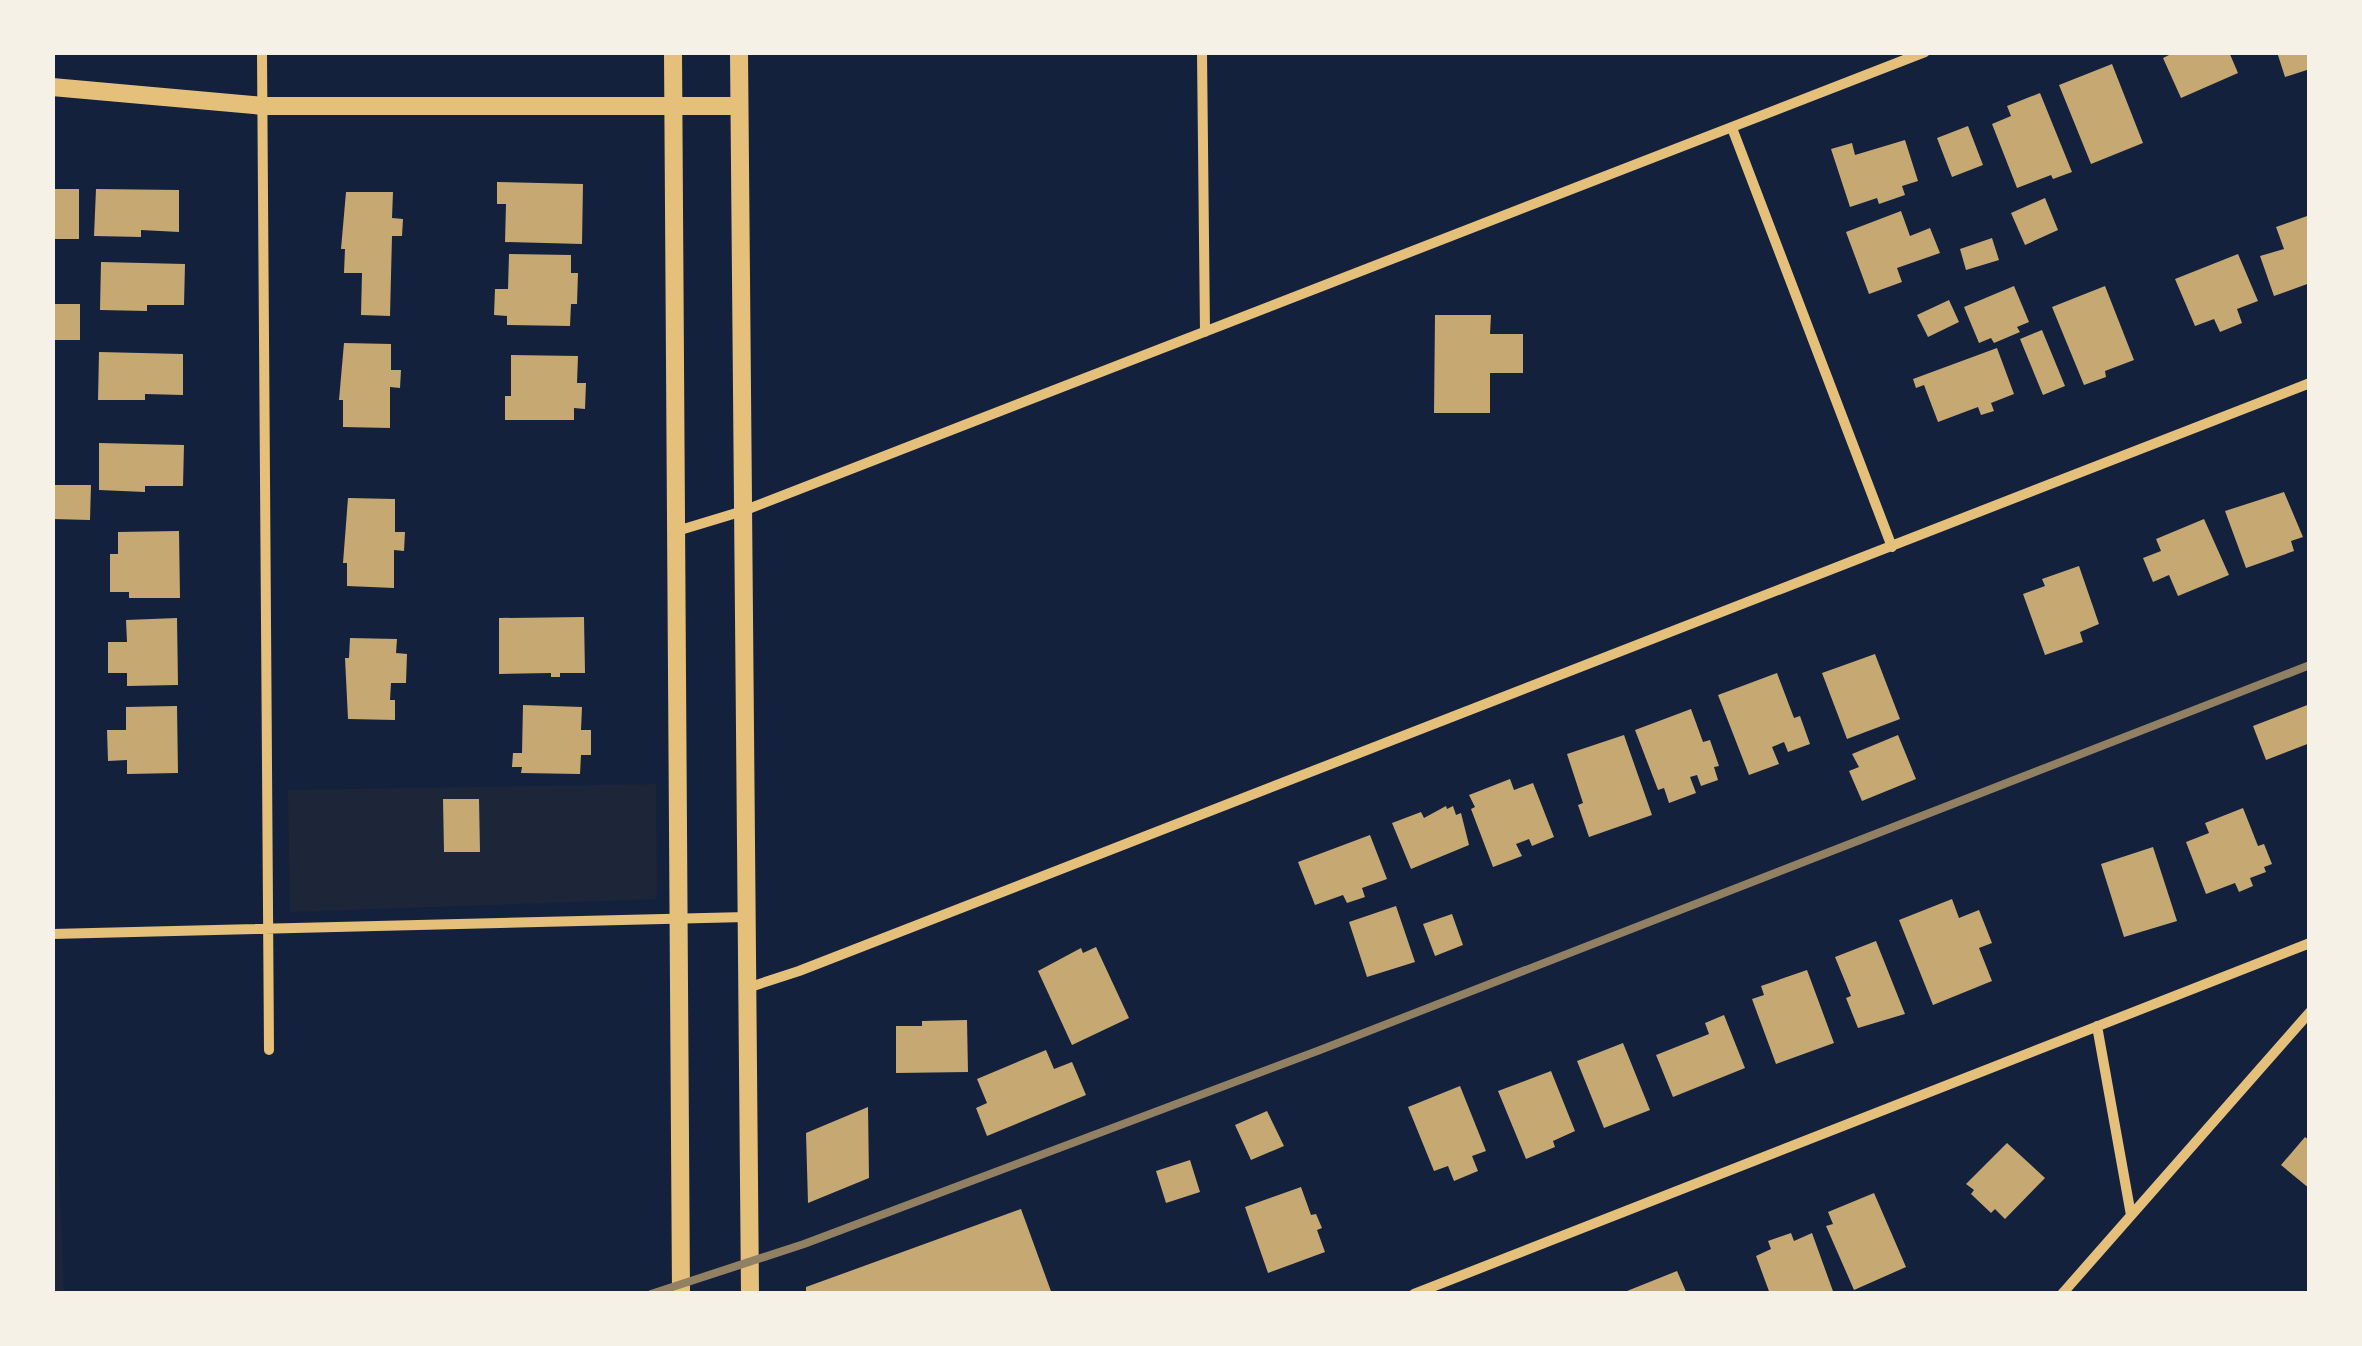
<svg xmlns="http://www.w3.org/2000/svg" width="2362" height="1346" font-family="'Alegreya Sans',sans-serif">
  <style>
    .green { fill: #1d2539 }
    .building { fill: #c6a872 }
    .lines { fill: none; stroke-linecap: round; stroke-linejoin: round }
    .minor { stroke: #e5c07b; stroke-width: 10 }
    .tertiary { stroke: #e5c07b; stroke-width: 18 }
    .rail { stroke: #918062; stroke-width: 8 }
  </style>
  <rect width="100%" height="100%" fill="#14213d"/>
  <path class="green" d="M656,784L657,899L290,912L288,790Z
    M52,1003L64,1293V1294L52,1293Z"/>
  <path class="building" d="M2175,52H2229L2238,73L2181,98L2163,58Z
    M2277,52H2310V69L2285,77Z
    M2112,64L2143,143L2091,164L2059,85Z
    M2040,93L2072,172L2053,179L2051,175L2017,188L1992,124L2011,116L2007,106Z
    M1968,126L1983,165L1952,177L1937,138Z
    M1905,140L1918,181L1902,186L1905,195L1879,204L1877,198L1850,207L1831,149L1852,143L1855,155Z
    M497,182L583,184L582,244L505,242L506,204H497Z
    M52,189H79V239H52Z
    M96,189L179,190V232L141,230V237L94,236Z
    M346,192H393L392,218L403,219L402,236H392L390,316L361,315L362,273H344L345,249H341Z
    M2045,198L2058,230L2025,245L2011,213Z
    M1901,211L1910,236L1930,228L1940,253L1897,268L1902,282L1869,294L1846,232Z
    M2310,215V283L2274,296L2260,256L2284,249L2276,227Z
    M1992,238L1999,260L1966,270L1960,249Z
    M509,254L571,255V273H578L577,304H571L570,326L507,325V316L494,315L495,289H508Z
    M2238,254L2258,301L2237,309L2242,323L2220,332L2214,319L2195,326L2175,279Z
    M101,262L185,264L184,305H147V311L100,310Z
    M2014,286L2029,322L2017,327L2020,332L1994,343L1991,338L1979,343L1964,307Z
    M2105,286L2134,360L2105,371L2106,377L2084,385L2052,307Z
    M1949,300L1959,322L1928,337L1917,315Z
    M52,304H80V340H52Z
    M1435,315H1491L1490,334H1523V373H1490V413H1434Z
    M2042,330L2065,386L2043,395L2020,339Z
    M344,343L391,344V370H401L400,388L390,387V428L343,427V400H339Z
    M1997,348L2014,394L1991,403L1994,411L1981,415L1978,407L1938,422L1924,385L1916,388L1913,379Z
    M99,352L183,354V395L145,394V400H98Z
    M511,355L578,356L577,383H586L585,409L574,408V420H505V396H511Z
    M99,443L184,445L183,486H145V492L99,490Z
    M52,485H91L90,520L52,519Z
    M2284,492L2303,537L2291,541L2294,551L2246,568L2225,511Z
    M348,498L395,499V532H405L404,551L394,550V588L347,586V563H343Z
    M2204,519L2229,575L2178,596L2169,575L2153,582L2143,558L2161,551L2156,539Z
    M179,531L180,598H129V592H110V554H118V532Z
    M2079,566L2099,624L2080,632L2083,642L2045,655L2023,594L2045,586L2042,579Z
    M584,617L585,673H560V677H551V673L499,674V618Z
    M177,618L178,685L127,686V673H108V642H127L126,620Z
    M350,638L397,639L396,653L407,654L406,683H391L390,700H395V720L348,719L345,658H349Z
    M1875,654L1900,719L1847,739L1822,673Z
    M1777,673L1794,718L1800,716L1810,744L1788,752L1784,742L1772,747L1779,764L1749,775L1718,695Z
    M2310,704V743L2266,760L2253,726Z
    M523,705L582,707L581,730H591V755H581L580,774L521,773L522,767H512L513,753H522Z
    M177,706L178,773L127,774V760L108,761L107,730H126V707Z
    M1691,709L1703,742L1710,740L1719,766L1714,767L1718,780L1701,786L1697,775L1690,777L1696,793L1669,803L1664,788L1658,790L1635,730Z
    M1624,735L1652,815L1589,837L1578,805L1583,803L1567,754Z
    M1898,735L1916,779L1862,801L1849,771L1859,767L1852,754Z
    M1510,779L1514,790L1533,783L1554,837L1532,846L1529,839L1516,844L1522,856L1493,867L1471,809L1475,807L1469,795Z
    M443,799H479L480,852H444Z
    M1446,806L1447,809L1453,806L1456,815L1461,813L1469,845L1411,869L1392,823L1421,812L1424,818Z
    M2243,808L2258,846L2264,844L2272,864L2264,867L2266,872L2250,878L2253,886L2239,892L2235,883L2206,894L2186,842L2209,833L2205,823Z
    M1370,835L1387,879L1362,888L1365,897L1347,903L1343,895L1315,905L1298,862Z
    M2153,847L2177,921L2124,937L2101,864Z
    M1952,899L1959,918L1979,910L1992,943L1979,948L1992,981L1933,1005L1899,920Z
    M1396,906L1415,962L1367,977L1349,922Z
    M1452,914L1463,945L1435,956L1423,924Z
    M1876,941L1905,1014L1858,1028L1846,998L1851,996L1835,957Z
    M1096,947L1129,1018L1072,1045L1038,971L1081,948L1083,953Z
    M1807,970L1834,1043L1776,1064L1752,999L1764,995L1761,986Z
    M1724,1015L1745,1068L1673,1097L1656,1055L1709,1034L1705,1023Z
    M967,1020L968,1072L896,1073V1026H922V1021Z
    M1623,1043L1650,1110L1604,1128L1577,1061Z
    M1046,1050L1054,1069L1072,1062L1086,1095L987,1136L976,1108L987,1103L977,1079Z
    M1551,1071L1575,1131L1553,1141L1555,1147L1526,1159L1498,1091Z
    M1460,1086L1486,1151L1472,1156L1478,1171L1454,1181L1448,1166L1434,1171L1408,1107Z
    M868,1107L869,1178L808,1203L806,1133Z
    M1267,1111L1284,1146L1251,1160L1235,1125Z
    M2305,1137L2310,1141V1189L2281,1165Z
    M2007,1143L2045,1178L2005,1219L1995,1209L1991,1213L1971,1194L1974,1190L1966,1184Z
    M1190,1160L1200,1192L1166,1203L1156,1171Z
    M1301,1187L1311,1215L1316,1214L1322,1228L1317,1230L1325,1252L1268,1273L1245,1207Z
    M1874,1193L1906,1267L1854,1290L1826,1226L1833,1224L1828,1212Z
    M1021,1209L1052,1294H806V1287Z
    M1791,1233L1794,1241L1812,1233L1834,1294H1770L1756,1256L1771,1249L1768,1241Z
    M1677,1271L1687,1294H1622V1293Z"/>
  <g class="lines">
    <path class="minor" d="M262,52L269,1050
      M1202,52L1205,332
      M1732,128L1892,547
      M677,531L743,511L1925,52
      M52,934L746,917
      M747,988L799,971L2310,383
      M2097,1026L2131,1215
      M1414,1294L2310,943
      M2062,1294L2310,1012"/>
    <path class="tertiary" d="M673,52L681,1294
      M739,52L750,1294
      M52,87L264,106H739"/>
    <path class="rail" d="M651,1294L804,1244L1320,1050L2310,665"/>
  </g>
  <rect width="2362" height="1346" fill="none" stroke="#f6f1e7" stroke-width="110"/>
</svg>
